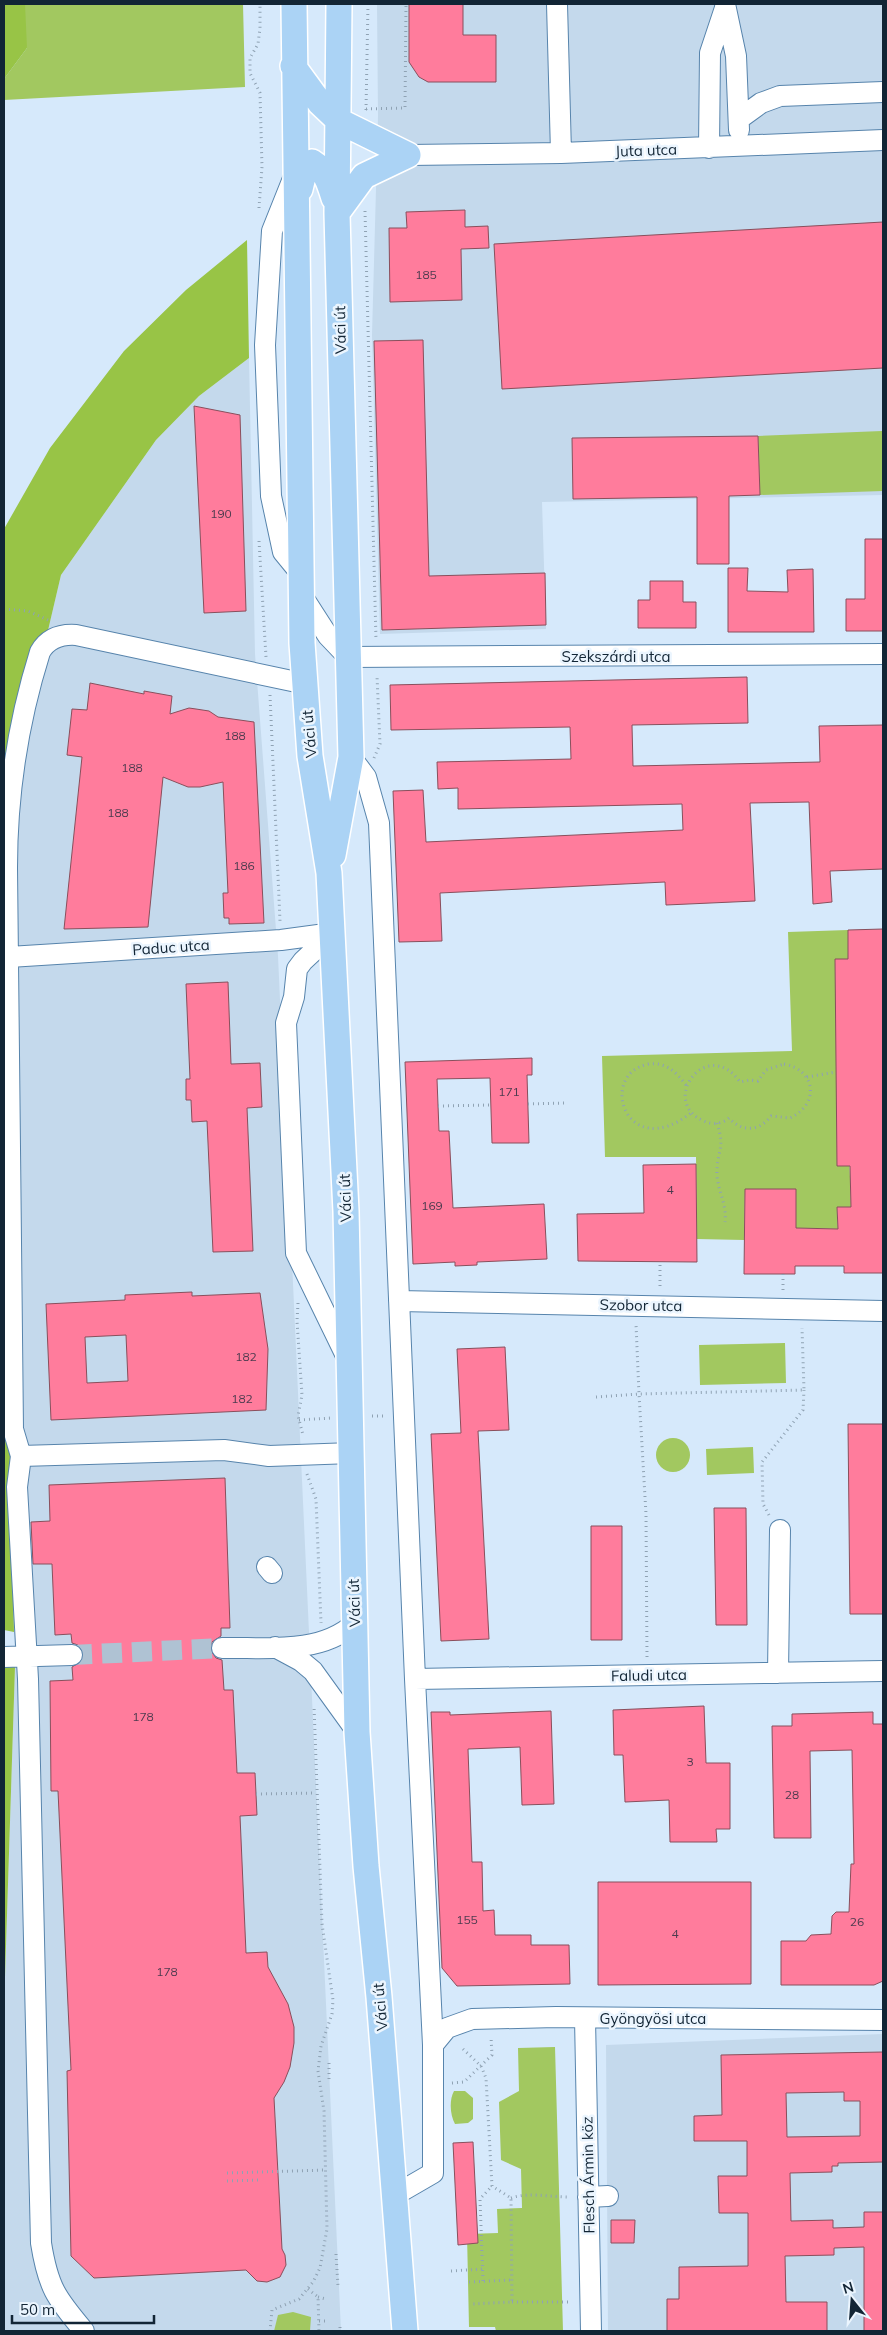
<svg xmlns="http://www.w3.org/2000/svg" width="887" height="2335" font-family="Mulish,sans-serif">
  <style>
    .built { fill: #c4d9ec }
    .green { fill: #a2c860 }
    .forest { fill: #98c446 }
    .building { fill: #ff7c9c; stroke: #894f5c; fill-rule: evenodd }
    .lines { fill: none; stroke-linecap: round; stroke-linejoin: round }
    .minor-tunnel { stroke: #afc2d3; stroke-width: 20; stroke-dasharray: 20 10; stroke-linecap: butt }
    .minor-casing { stroke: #5784ac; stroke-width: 22 }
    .major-casing { stroke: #fff; stroke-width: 28 }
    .path { stroke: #8fa2b3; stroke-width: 3; stroke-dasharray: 1 4; stroke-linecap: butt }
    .minor { stroke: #fff; stroke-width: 20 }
    .major { stroke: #abd3f5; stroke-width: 25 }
    .labels { text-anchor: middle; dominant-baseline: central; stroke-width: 5; stroke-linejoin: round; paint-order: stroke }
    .number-label { font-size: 12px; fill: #4d3b4f }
    .street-label { font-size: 15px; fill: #122535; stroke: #ebf5fe }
  </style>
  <rect width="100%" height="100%" fill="#d6e9fb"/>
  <path class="built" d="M377,4H883V495L542,502L546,629L380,634L372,335L378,116Z
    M249,358L255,654L278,956L341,2331H4V2008L15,1667L5,1235L7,805L61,575L156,440L199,396Z
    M883,2034V2331H608L606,2045Z"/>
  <path class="green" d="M4,4H243L245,87L4,100V79L27,48Z
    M882,431L883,491L760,495L758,436Z
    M848,930V959H835C836,1042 850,1124 851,1207L837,1208L838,1229L796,1228L745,1189L744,1240L697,1239L696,1157H605L602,1056L792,1051L788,932Z
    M785,1343L786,1383L700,1385L699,1345Z
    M656 1455a17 17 0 1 1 34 0a17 17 0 1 1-34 0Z
    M753,1447L754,1473L707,1475L706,1449Z
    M555,2047L563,2331H496L495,2327H469L467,2234L498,2233L497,2209L522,2208L521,2169L501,2160L499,2102L519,2091L518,2048Z
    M454,2091H465L473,2098V2119L468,2123L455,2124C450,2115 449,2100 454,2091Z
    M293,2312L311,2317L310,2331H274L278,2315Z"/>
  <path class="forest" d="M4,4H25L27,48L4,79Z
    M247,240L249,358L199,396L156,440L61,575L7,805L5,1235L14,1632L4,1630V529L50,448L124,351L186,290Z
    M4,1667H15L4,2008Z"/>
  <path class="building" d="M409,4H463V35H496V82H428L419,77L409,62Z
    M465,210V227L488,226L489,248L461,249L462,300L390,302L389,228H407L406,212Z
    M883,222V368L502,389L494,244Z
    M423,340L429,576L545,573L546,625L382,630L374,341Z
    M194,406L240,415L246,611L204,613Z
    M758,436L760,495L729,496V564H697V497L573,499L572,438Z
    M865,539H883V631H846V599H865Z
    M728,568H748L747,591L788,592L787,570L813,569L814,632H728Z
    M650,581H683V602H696V628H638V600H650Z
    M747,677L748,723L632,725L633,766L820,762L819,726L883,725V869L830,871L832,902L813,904L809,802L750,803L755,901L666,905L665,882L440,893L442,941L399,942L393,791L423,790L426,842L683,830L682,804L458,809V788L438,789L437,762L571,759L570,727L391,730L390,685Z
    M90,683L144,694V691L172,696L170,714L189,708L196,709L209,711L218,717L254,722L264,923L229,924V918H224L223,893H228L223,782L200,787H188L163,777L148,927L64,929L82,757L67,755L72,709L87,710Z
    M883,929V1273H844V1266H795V1274H744L745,1189H796V1228L838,1229L837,1207H851L850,1166H837L835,959H848V930Z
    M228,982L231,1064L260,1063L262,1107L247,1108L253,1251L213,1252L207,1121L192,1122L191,1100H186V1079H190L186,984Z
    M532,1058V1075H527L529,1143H492L490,1078L437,1079L439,1131H449L453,1208L544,1204L547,1259L477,1262V1265L455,1266V1262L413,1264L405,1062Z
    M696,1164L697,1262L578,1261L577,1214L644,1213L643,1165Z
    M192,1292V1296L260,1293L268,1349L266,1410L51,1420L46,1304L125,1300V1295ZM126,1335L128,1381L87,1383L85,1337Z
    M505,1347L509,1430L478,1431L489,1639L441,1641L431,1434L461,1433L457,1349Z
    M848,1424H883V1614H850Z
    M225,1478L230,1628H221V1636L212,1642L210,1649L216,1658L222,1660L224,1690H233L237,1773H255L257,1815L240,1816L246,1953L267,1952L268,1967L288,2004L294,2027V2043L290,2067L284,2082L274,2098L282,2249L285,2255L286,2265L280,2277L267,2282L257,2281L246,2270L94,2278L71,2256L67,2071L71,2070L58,1791H51L50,1681L73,1680L72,1667L82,1661L84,1654L78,1645L72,1643L71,1634L55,1635L52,1564H33L31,1522L50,1521L49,1485Z
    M714,1508H746L747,1625H716Z
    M591,1526H622V1640H591Z
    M704,1706L706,1763H730V1829H716L717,1842H670L669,1800L625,1802L623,1755H614L613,1710Z
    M551,1711L554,1804L522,1805L520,1747L468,1749L472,1862H482L483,1911L494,1910L495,1935H531V1945H569L570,1984L457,1986L442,1968L431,1712H450V1715Z
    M873,1712V1724H883V1981L874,1985H781V1941H806L811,1935L831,1934L832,1916L836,1912H849L851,1864H854L852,1750L810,1751L811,1838H774L772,1726H792V1714Z
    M598,1882H751V1984L598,1985Z
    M883,2052V2162L838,2163V2166H832V2172L790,2173L791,2221L833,2220V2228L864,2227V2212H883V2331H864V2247L834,2248V2255L785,2256L786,2302H827V2331H667V2299H679V2267L748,2266V2213H719L718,2176H747V2141H694V2116L722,2115L721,2055ZM844,2092V2101H860V2136L787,2137L786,2093Z
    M473,2142L478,2243L458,2245L453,2143Z
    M611,2220H635L634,2243H611Z"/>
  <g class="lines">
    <path class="minor-tunnel" d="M72,1655L222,1648"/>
    <g class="minor-casing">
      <path id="minor" d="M557,4L561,153
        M725,4L736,56L739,130
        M739,119L761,103L780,96L883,92
        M709,148L710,53L725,8
        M408,155L561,153L883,140
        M294,176L272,231L265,345L271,496L283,552L301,574
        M301,594L328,636L348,657L883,654
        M351,757L366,777L379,823L415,1679L433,2045V2173L395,2195
        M333,933L303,961L297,969L294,997L286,1023L296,1253L348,1360
        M9,957L281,940L333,933
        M399,1301L883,1311
        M21,1456L224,1450L269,1456L352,1453
        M267,1567L272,1573
        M275,1647L301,1661L313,1671L357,1732
        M222,1648C265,1647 319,1655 354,1624
        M4,1657L72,1655
        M778,1673L780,1530
        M415,1679L883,1671
        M585,2018L591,2331
        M433,2045L447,2028L472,2019L556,2017L883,2020
        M588,2197L608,2196
        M84,2331C56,2298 48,2287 41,2243L28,1679L17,1487L21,1456L13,1429L7,868C7,795 18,722 40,652C48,638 61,634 76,635L306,684"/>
    </g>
    <g class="major-casing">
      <path id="major" d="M294,4L302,643L310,756L329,873L346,1211L357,1732L366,1866L379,1997L405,2331
        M293,66L320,103L339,121L408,155
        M300,189L305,168L312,162C326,171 329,182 334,198
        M337,213L364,176L408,155
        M333,855L351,757L337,213L339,4"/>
    </g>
    <path class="path" d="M366,109L405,108L406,4
      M366,110L368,4
      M259,208L262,167L260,93L250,73V58L258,44L260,28V4
      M365,211L376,640
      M259,541L266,657
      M4,609L28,611L48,620
      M270,695L280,921
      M374,758L380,744L377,676
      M784,1064C816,1070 820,1104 790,1118L771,1116C760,1131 743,1133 729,1118C722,1124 712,1125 704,1121C658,1102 707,1035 740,1082L750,1080L758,1081L766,1070Z
      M807,1077L836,1072
      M686,1085C676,1072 666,1062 649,1064C597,1073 625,1164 691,1113
      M528,1104L564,1103
      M438,1106L490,1105
      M717,1123C726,1150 716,1152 717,1175C718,1192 727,1204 725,1222
      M783,1274V1290
      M660,1286V1261
      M298,1303L297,1321L302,1395L298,1416L303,1435
      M596,1397L639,1394L636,1324
      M372,1416H386
      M299,1420L331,1418
      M307,1474L316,1499L321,1623
      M769,1515L763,1504L762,1462L803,1410L804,1390
      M647,1657L646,1514L639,1394L804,1390L802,1328
      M256,1794L316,1793
      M463,2049L481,2066L486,2078L492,2186L511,2198L512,2302L471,2304
      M329,2063V2082
      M452,2083L464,2082L492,2055L491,2037
      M227,2173L326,2170
      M227,2181L261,2180
      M511,2198C529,2192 549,2197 569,2197
      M336,2254L338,2286
      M451,2271L483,2269
      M483,2281L480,2199L492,2186
      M469,2282L512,2280
      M308,2289L318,2297L319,2331
      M318,2297L326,2299
      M512,2302H571
      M319,2321H327
      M340,2327V2331
      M270,2331L272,2310L299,2299L313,2282L320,2268L327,2229L324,2111L318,2071L321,2046L332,2014L333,2000L322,1924L314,1706"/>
    <use href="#minor" class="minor"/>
    <use href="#major" class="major"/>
  </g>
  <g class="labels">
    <g class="number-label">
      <text x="426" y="274">185</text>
      <text x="221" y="513">190</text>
      <text x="235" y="735">188</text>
      <text x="132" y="767">188</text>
      <text x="118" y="812">188</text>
      <text x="244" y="865">186</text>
      <text x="509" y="1091">171</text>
      <text x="670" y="1189">4</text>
      <text x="432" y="1205">169</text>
      <text x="246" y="1356">182</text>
      <text x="242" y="1398">182</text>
      <text x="143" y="1716">178</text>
      <text x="690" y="1761">3</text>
      <text x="792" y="1794">28</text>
      <text x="467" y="1919">155</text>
      <text x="857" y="1921">26</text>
      <text x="675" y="1933">4</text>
      <text x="167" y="1971">178</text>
    </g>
    <g class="street-label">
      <text transform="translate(646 150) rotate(-2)">Juta utca</text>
      <text transform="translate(340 330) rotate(-91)">Váci út</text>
      <text x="616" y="656">Szekszárdi utca</text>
      <text transform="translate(309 734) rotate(-95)">Váci út</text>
      <text transform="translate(171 947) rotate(-4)">Paduc utca</text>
      <text transform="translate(345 1198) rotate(-92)">Váci út</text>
      <text transform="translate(641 1305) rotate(1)">Szobor utca</text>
      <text transform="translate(354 1603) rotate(-92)">Váci út</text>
      <text transform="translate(649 1675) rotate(-1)">Faludi utca</text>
      <text transform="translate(380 2007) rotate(-95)">Váci út</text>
      <text x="653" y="2018">Gyöngyösi utca</text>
      <text transform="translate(588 2175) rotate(-91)">Flesch Ármin köz</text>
    </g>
  </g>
  <rect width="887" height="2335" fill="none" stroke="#122535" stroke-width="10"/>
  <g transform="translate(852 2300) rotate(343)" stroke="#ebf5fe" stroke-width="4" paint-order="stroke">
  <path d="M0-4L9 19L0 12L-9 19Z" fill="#122535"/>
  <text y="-8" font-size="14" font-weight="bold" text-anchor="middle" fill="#122535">N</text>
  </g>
  <path d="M12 2315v8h142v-8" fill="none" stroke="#122535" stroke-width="2.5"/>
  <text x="20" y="2315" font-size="15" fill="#122535" stroke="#ebf5fe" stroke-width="4" paint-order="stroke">50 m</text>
</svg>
